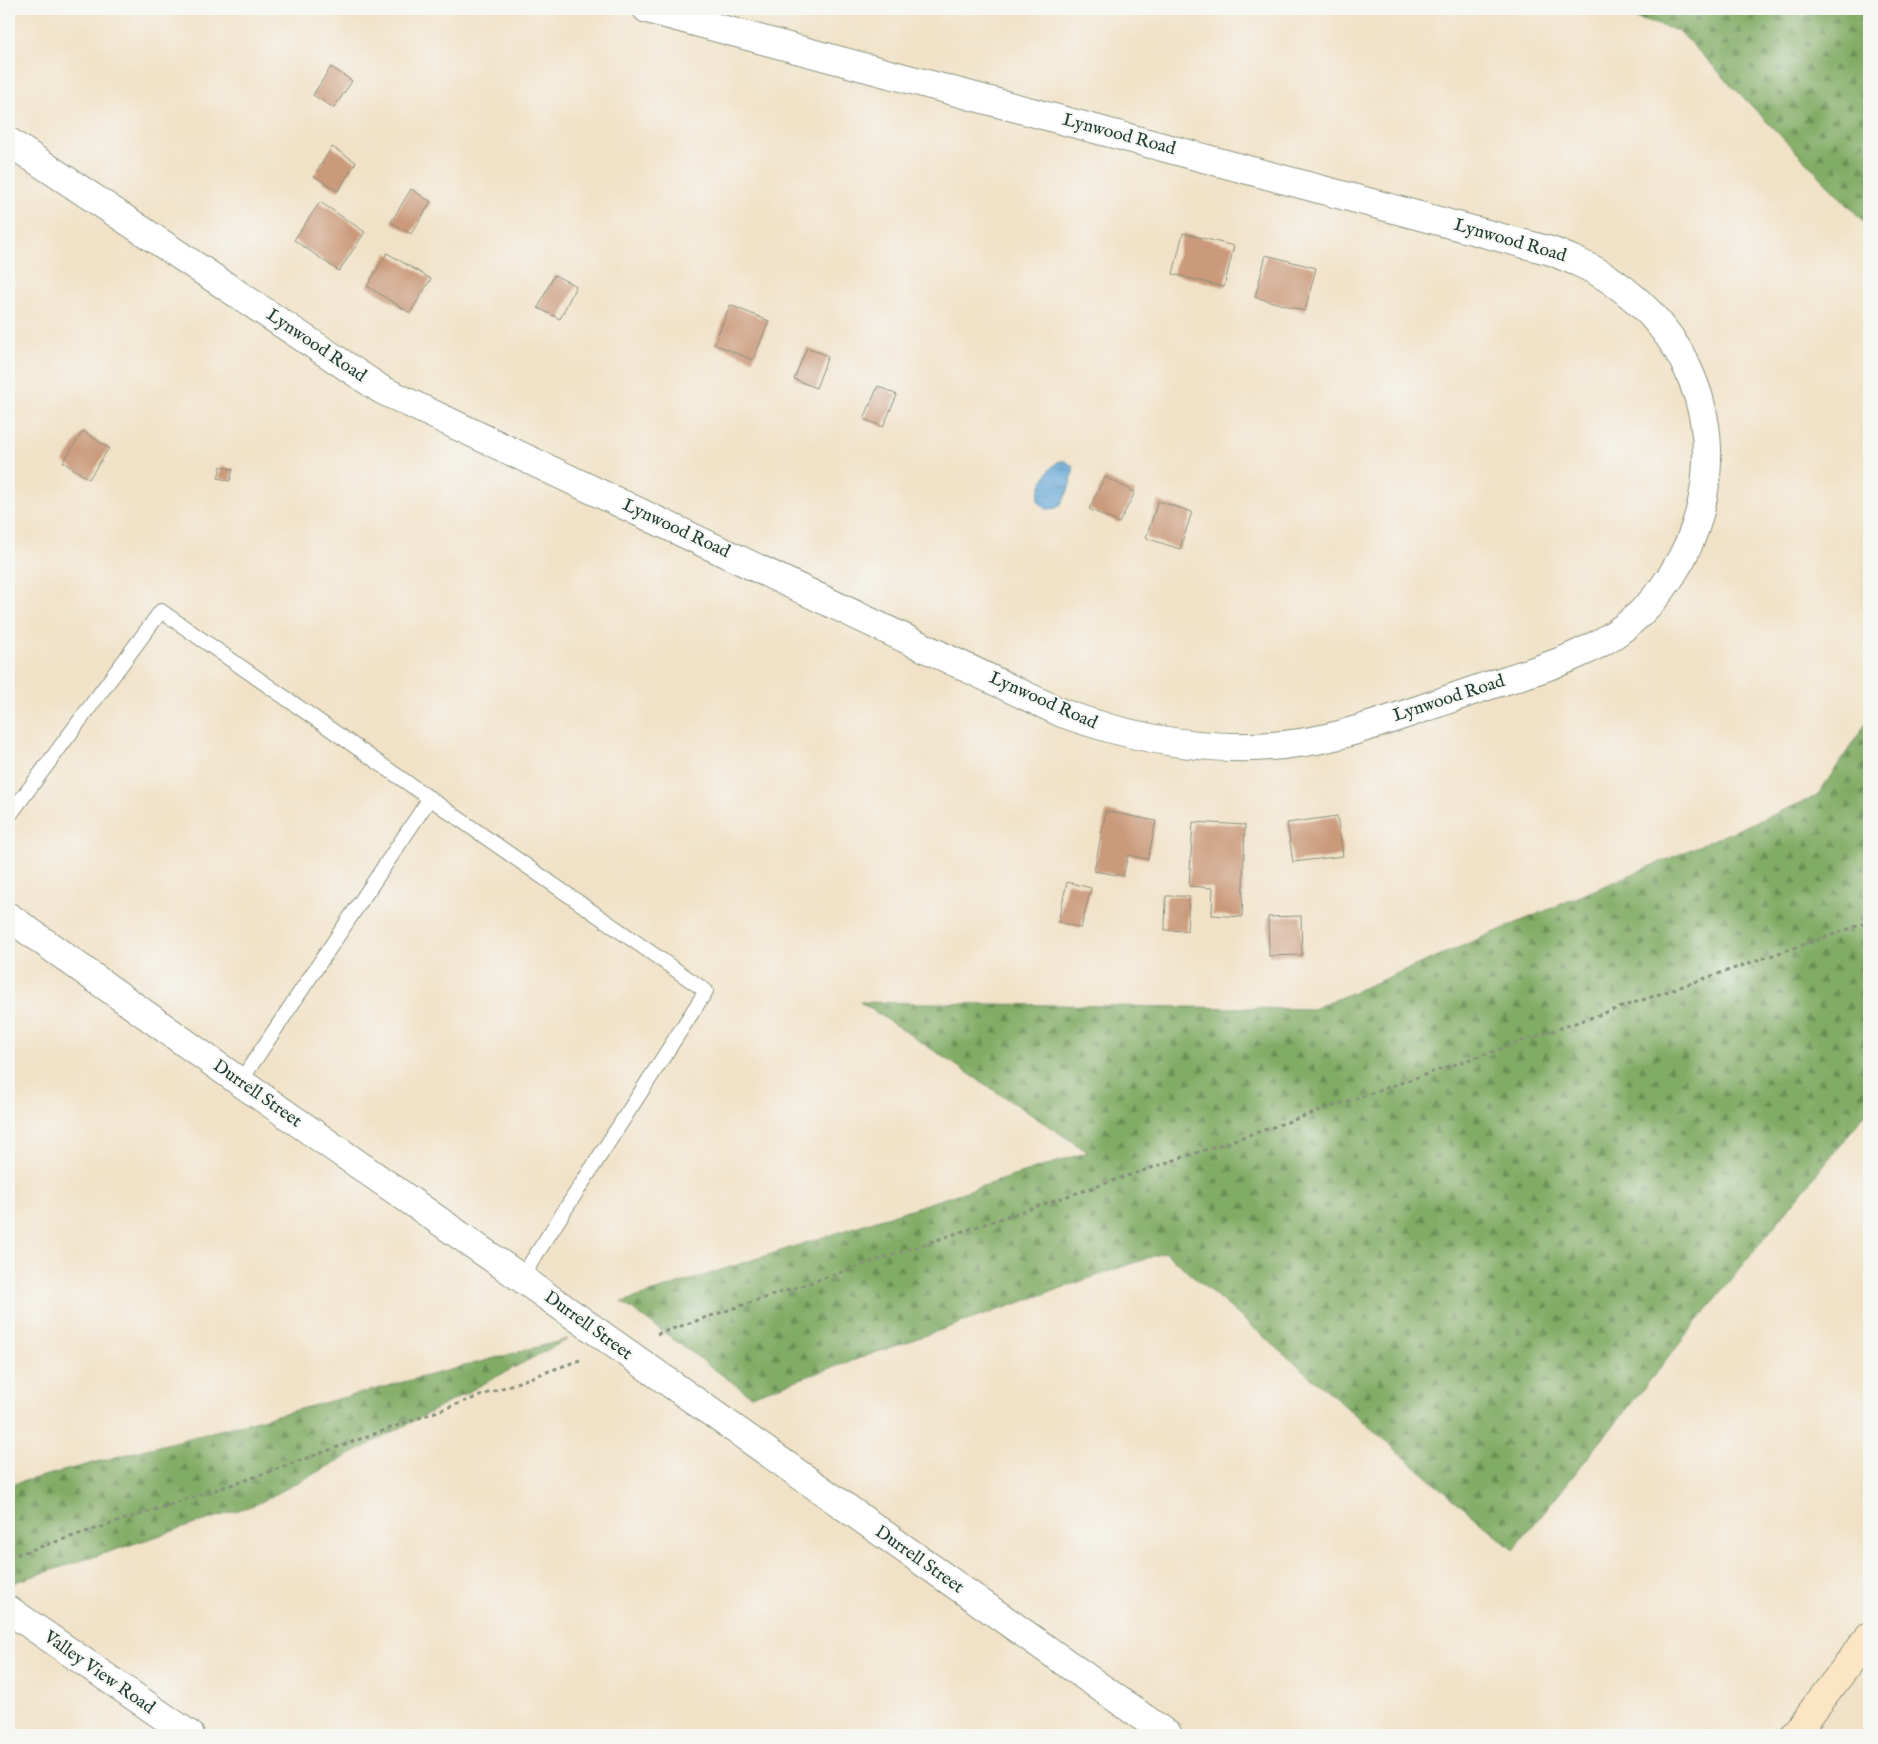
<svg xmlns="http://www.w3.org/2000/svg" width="1878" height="1744" font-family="'IM FELL English',serif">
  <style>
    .forest { fill: url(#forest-firs); stroke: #50744c }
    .water { fill: url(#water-ripples); stroke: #3f7084 }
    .building { fill: #ca9a7a }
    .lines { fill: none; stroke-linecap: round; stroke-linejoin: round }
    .lane-casing { stroke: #88907e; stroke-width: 16 }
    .street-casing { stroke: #88907e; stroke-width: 30 }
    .secondary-casing { stroke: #88907e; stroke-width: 30 }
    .path { stroke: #88907e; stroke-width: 3; stroke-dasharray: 4 4; stroke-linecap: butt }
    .lane { stroke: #fff; stroke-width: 14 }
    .street { stroke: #fff; stroke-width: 28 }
    .secondary { stroke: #fce5c4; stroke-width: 28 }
    .labels { text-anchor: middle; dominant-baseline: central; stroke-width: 4; stroke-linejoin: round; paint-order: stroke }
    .street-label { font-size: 18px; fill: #1f3d34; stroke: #f6f6f2 }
  </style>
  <defs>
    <pattern id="forest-firs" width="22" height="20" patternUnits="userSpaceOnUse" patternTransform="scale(1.25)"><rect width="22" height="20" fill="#81ac65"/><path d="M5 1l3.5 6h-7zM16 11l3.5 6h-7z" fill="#698d54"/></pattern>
    <pattern id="water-ripples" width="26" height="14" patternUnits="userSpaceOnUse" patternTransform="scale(1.25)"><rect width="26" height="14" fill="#5fa4d4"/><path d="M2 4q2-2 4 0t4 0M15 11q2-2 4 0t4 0" fill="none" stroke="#4e87ad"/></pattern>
  </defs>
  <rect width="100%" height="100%" fill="#f6f6f2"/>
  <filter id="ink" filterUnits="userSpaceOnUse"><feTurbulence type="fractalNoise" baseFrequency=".02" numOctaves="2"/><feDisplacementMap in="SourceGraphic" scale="10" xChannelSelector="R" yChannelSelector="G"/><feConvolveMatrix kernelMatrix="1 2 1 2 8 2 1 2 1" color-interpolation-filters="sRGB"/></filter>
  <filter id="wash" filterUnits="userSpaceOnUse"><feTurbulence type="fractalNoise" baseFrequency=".0096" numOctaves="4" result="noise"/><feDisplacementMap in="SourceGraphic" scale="20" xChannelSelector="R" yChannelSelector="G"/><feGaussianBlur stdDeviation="1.12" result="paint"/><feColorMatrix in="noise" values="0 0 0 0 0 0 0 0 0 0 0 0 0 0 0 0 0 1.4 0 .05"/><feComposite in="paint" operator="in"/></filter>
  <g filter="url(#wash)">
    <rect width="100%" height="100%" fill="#f1e2c7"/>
    <path class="forest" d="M1604,9H1869V227L1679,31Z
      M1869,719V1109L1513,1550L1165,1252L751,1396L622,1302L1088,1152L860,1002L1313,1009L1817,796Z
      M568,1339L257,1504L9,1584V1485Z"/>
    <path class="water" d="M1060,461H1065L1073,466C1075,474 1065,503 1058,507C1055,509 1050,509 1046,509L1038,501C1038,488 1048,466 1060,461Z"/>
    <g id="blocks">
      <path class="building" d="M331,67L352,81L334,108L313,95Z
        M332,147L356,162L338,191L314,176Z
        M411,189L431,202L411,234L391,222Z
        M320,202L365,232L339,271L294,240Z
        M1183,233L1234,246L1224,287L1173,274Z
        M387,253L431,279L410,313L367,286Z
        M1266,255L1316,268L1305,311L1255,297Z
        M554,275L576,286L560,319L538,308Z
        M730,305L769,321L753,360L714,344Z
        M807,347L828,356L816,388L794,379Z
        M878,386L897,395L883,427L864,419Z
        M83,431L109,448L89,479L63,462Z
        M221,466L233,469L230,481L218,478Z
        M1105,477L1135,492L1119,523L1089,509Z
        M1158,501L1192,512L1180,549L1146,538Z
        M1106,811L1156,821L1148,859L1128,855L1123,876L1094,871Z
        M1337,816L1343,856L1293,862L1287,823Z
        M1193,822L1245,825L1242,917L1212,915L1213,888L1189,886Z
        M1067,882L1091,888L1081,928L1058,922Z
        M1166,896H1189L1187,931L1165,930Z
        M1301,916L1302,955L1269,956L1268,917Z"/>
    </g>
  </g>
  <g filter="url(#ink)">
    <use href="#blocks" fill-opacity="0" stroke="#88907e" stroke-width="1"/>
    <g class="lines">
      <g class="lane-casing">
        <path id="lane" d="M9,816L161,611L706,991L521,1278
          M240,1082L430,798"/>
      </g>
      <g class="street-casing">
        <path id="street" d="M9,142L382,390L1062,713C1150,745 1246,759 1339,735C1387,722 1434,704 1481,688C1530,672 1586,658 1627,625C1662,597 1689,555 1700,511C1723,419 1688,332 1609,279C1591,267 1571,259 1551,251L647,9
          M9,917L240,1082L521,1278L1168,1735
          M9,1610L190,1735"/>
      </g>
      <g class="secondary-casing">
        <path id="secondary" d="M1794,1735L1869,1637"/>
      </g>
      <path class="path" d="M657,1334L1267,1129L1869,922
        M9,1557L246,1480L580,1360"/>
      <use href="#lane" class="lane"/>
      <use href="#street" class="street"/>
      <use href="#secondary" class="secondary"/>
    </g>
  </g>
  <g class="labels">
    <g class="street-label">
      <text transform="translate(1119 135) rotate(15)">Lynwood Road</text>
      <text transform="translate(1510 241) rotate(16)">Lynwood Road</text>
      <text transform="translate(316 346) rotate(34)">Lynwood Road</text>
      <text transform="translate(676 529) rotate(25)">Lynwood Road</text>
      <text transform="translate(1449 699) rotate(-18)">Lynwood Road</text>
      <text transform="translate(1043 701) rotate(24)">Lynwood Road</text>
      <text transform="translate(257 1094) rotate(35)">Durrell Street</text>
      <text transform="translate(588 1326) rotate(36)">Durrell Street</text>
      <text transform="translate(919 1560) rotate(35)">Durrell Street</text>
      <text transform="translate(99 1673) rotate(35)">Valley View Road</text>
    </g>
  </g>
  <rect width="1878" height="1744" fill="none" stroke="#f6f6f2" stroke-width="30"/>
</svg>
